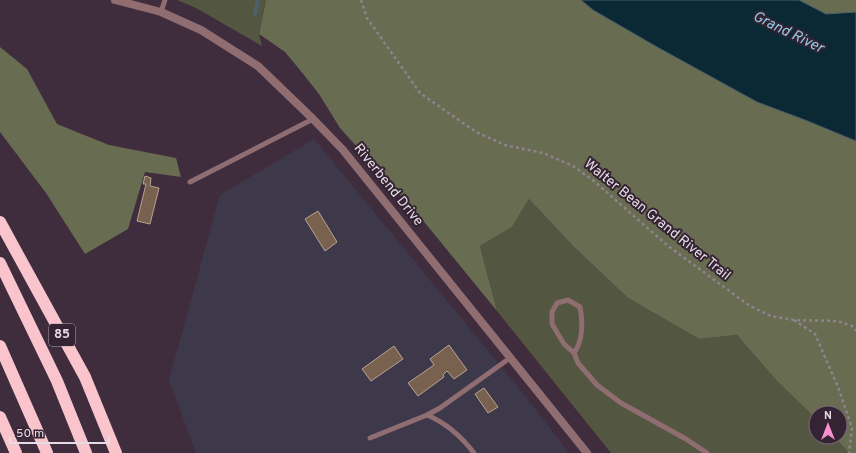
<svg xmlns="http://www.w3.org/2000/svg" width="856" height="453" font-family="Overpass,sans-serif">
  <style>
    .industrial { fill: #3d394a }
    .green { fill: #535741 }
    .forest { fill: #686c51 }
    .water { fill: #0b2935; stroke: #4d5f6a }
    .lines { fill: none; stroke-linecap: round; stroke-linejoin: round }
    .stream { stroke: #4d5f6a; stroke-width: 4 }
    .building { fill: #796150; stroke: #baa291 }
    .path { stroke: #90818e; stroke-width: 2.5; stroke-dasharray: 3 3; stroke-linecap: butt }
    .service { stroke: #906d71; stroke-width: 5 }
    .tertiary { stroke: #906d71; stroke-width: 8 }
    .motorway { stroke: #f9c4cb; stroke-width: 12 }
    .labels { text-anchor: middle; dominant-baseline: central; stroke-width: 4; stroke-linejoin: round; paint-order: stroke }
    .shield { fill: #342333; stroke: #b1a4b0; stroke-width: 1 }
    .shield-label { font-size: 13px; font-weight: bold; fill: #e7dce6 }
    .street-label { font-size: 14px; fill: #e7dce6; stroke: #342333 }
    .water-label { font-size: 15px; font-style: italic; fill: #8fcbe5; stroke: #342333 }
  </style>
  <rect width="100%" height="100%" fill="#3f2d3d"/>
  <path class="industrial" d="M314,139L522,392L569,453H196L169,380L220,195Z"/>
  <path class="green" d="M177,0H266L259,34L262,46L196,8Z
    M529,199L573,246L628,298L699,339L737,335L777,381L816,419V437H834L849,453H611L497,311L480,246L512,227Z"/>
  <path class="forest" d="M266,0H581L593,10L657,47L757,102L805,120L856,141V453H849L834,437H840V413H816V419L777,381L737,335L699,339L628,298L573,246L529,199L512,227L480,246L497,311L421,218L340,128L319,94L300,70L285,52L259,34Z
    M799,0H856V12L826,14Z
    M0,47L27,69L57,124L109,145L176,158L181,177L145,172L128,229L85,254L46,193L0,132Z"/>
  <path class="water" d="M581,0H799L826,14L856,12V141L805,120L757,102L657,47L593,10Z"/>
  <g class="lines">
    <path class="stream" d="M255,14L258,0"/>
  </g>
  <path class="building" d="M145,176L151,178L150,186L159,188L150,224L137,221L146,184H143Z
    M318,211L337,242L325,251L305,219Z
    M449,345L467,370L454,379L447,371L443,375L444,377L418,396L408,383L434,365L430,359Z
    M394,346L403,359L371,381L362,369Z
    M484,388L498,407L488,413L475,394Z"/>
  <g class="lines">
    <path class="path" d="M361,0L367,18L420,93L476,132L505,145L543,153L573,166L594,181L668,246L750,306L771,316L794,320L838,321L852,326L856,331
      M794,320L815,334L838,387L852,428L849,453"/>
    <path class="service" d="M161,12L165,0
      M190,182L313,119
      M574,353C583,341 583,322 580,307L568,300L557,303L552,312V324L564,344L574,353L578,363L597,385L621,403L686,439L707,453
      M427,415C446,423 461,436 474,453
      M370,438L427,415L440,408L510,358"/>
    <path class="tertiary" d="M115,0L161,12L201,30L258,66L313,119L343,150L587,453"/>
    <path class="motorway" d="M0,222L85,377L116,453
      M0,263L57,381L86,453
      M0,346L47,453
      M0,417L16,453"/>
  </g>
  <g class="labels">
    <rect class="shield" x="49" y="324" width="26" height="22" rx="3"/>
    <g class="shield-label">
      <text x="62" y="335">85</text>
    </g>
    <g class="street-label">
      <text transform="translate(388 185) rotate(51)">Riverbend Drive</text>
      <text transform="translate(657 220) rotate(39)">Walter Bean Grand River Trail</text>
    </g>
    <g class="water-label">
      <text transform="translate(788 33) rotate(26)">Grand River</text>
    </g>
  </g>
  <g transform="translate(828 425)"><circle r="19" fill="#342333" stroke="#7c6d7b"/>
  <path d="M0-3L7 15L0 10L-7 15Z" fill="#f790cd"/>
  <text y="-6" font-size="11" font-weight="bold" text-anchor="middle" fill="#e7dce6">N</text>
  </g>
  <path d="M10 437v6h99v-6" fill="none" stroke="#e7dce6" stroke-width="2"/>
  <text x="16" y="437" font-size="12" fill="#e7dce6" stroke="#342333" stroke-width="3" paint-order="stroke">50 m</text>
</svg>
